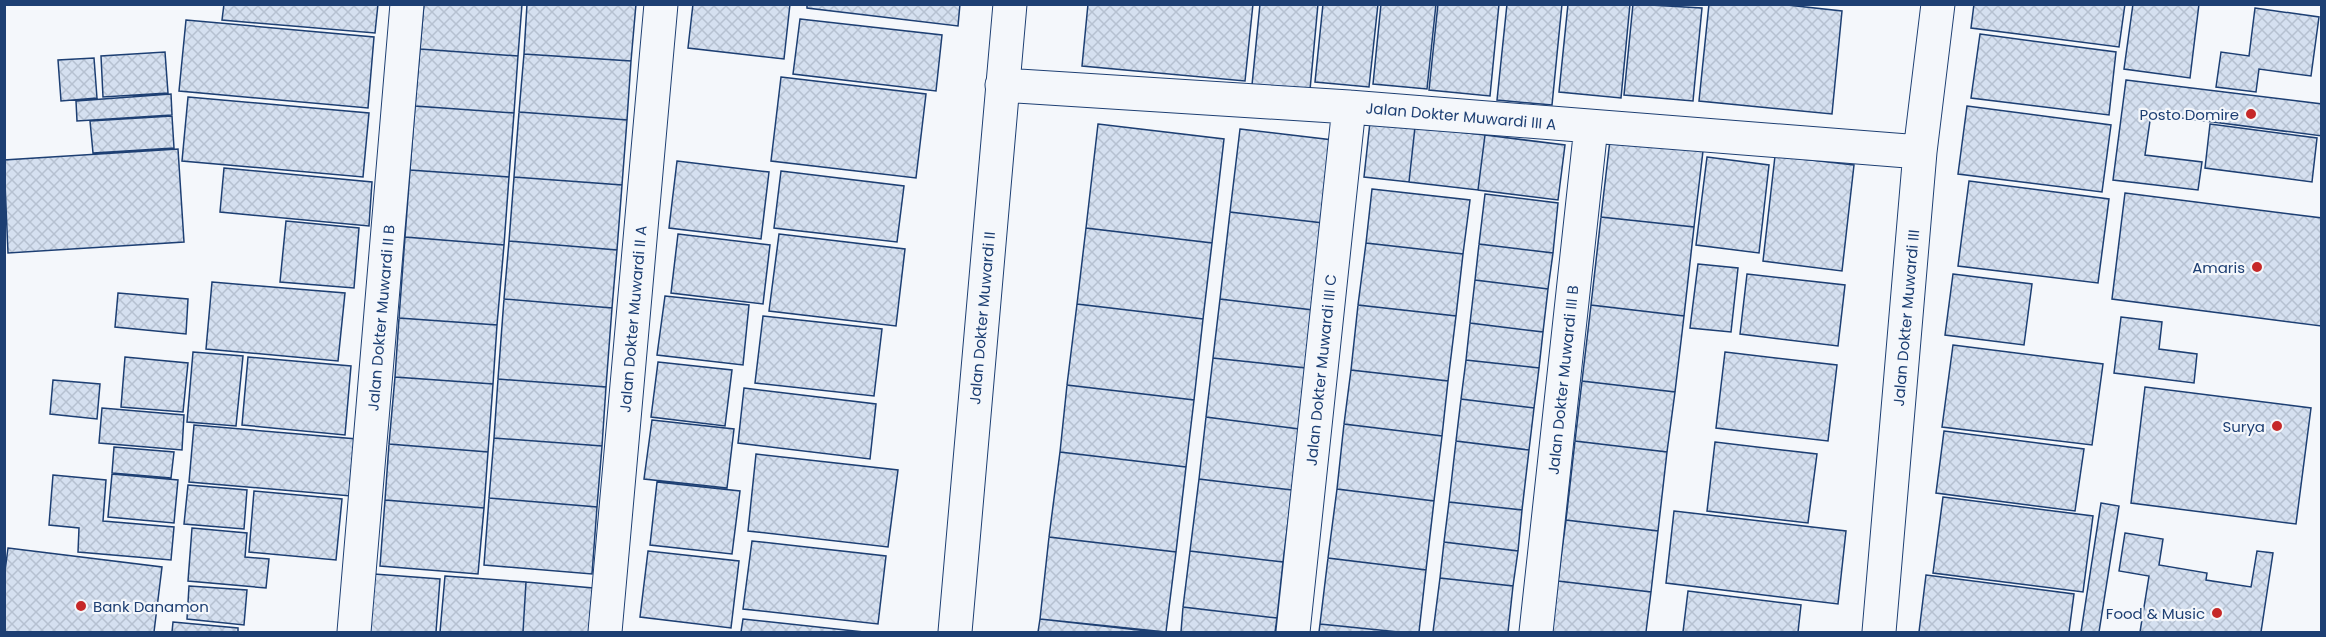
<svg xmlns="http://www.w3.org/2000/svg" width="2326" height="637" font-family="Poppins,sans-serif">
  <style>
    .building { fill: url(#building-cross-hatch); stroke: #1d3f73; stroke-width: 1.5 }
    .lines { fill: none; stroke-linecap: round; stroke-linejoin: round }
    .minor-casing { stroke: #1d3f73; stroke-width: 35 }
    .minor { stroke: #f4f7fb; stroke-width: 33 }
    .poi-dot { fill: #c62828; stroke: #f4f7fb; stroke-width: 2 }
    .labels { text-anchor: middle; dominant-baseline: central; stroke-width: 4.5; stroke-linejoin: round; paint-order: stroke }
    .poi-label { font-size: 15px; fill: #1d3f73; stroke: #f4f7fb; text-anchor: end }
    .street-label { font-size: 15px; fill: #1d3f73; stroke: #f4f7fb }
  </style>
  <defs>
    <pattern id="building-cross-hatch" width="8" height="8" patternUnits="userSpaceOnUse" patternTransform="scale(1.5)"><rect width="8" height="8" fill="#d5e0f0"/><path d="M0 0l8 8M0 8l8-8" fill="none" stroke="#b6c1d1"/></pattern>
  </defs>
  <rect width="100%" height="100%" fill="#f4f7fb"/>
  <path class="building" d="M224,4H378L375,33L222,20Z
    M424,4H522L518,56L420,49Z
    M527,4H636L631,61L524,54Z
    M693,4H790L784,59L688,48Z
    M807,4H960L958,26L807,8Z
    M1088,4H1253L1245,81L1082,66Z
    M1260,4H1318L1310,90L1252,85Z
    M1323,4H1378L1369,87L1315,82Z
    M1381,4H1436L1427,89L1373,84Z
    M1438,4H1499L1490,96L1429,90Z
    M1507,4H1562L1552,105L1497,100Z
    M1568,4H1630L1621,98L1559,92Z
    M1633,4L1702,8L1693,101L1624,95Z
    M1709,4H1777L1842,11L1832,114L1699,101Z
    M1974,4H2125L2119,47L1971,28Z
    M2133,4H2199L2190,78L2124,69Z
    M2255,8L2319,17L2311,76L2259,69L2256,92L2216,87L2221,52L2249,56Z
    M800,19L942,35L936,91L793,74Z
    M186,20L374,37L368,108L179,91Z
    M1980,34L2116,52L2109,115L1971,98Z
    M420,49L518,56L514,113L415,106Z
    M165,52L168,93L103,97L101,56Z
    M524,54L631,61L627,120L519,112Z
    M94,58L97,98L61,101L58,60Z
    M781,77L926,94L916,178L771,161Z
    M2126,80L2322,104V136L2151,114L2145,155L2202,162L2198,190L2113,180Z
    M171,94L172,115L77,121L76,101Z
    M188,97L369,113L363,177L182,161Z
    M415,106L514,113L509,177L410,170Z
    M1967,106L2111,125L2102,192L1958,174Z
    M519,112L627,120L622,185L514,177Z
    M172,116L174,148L93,153L90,121Z
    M1370,122L1415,127L1409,182L1364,177Z
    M1098,124L1224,139L1212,243L1086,228Z
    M2210,124L2317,138L2312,182L2205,168Z
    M1415,127L1485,135L1478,190L1409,182Z
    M1240,129L1333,140L1323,223L1230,212Z
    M1485,135L1565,145L1558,200L1478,190Z
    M1610,140L1703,151L1694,227L1601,217Z
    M178,149L184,242L8,253L4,160Z
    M1775,156L1854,165L1842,271L1763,261Z
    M1707,157L1769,165L1759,253L1696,245Z
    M677,161L769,172L761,239L669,228Z
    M224,168L372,182L369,226L220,212Z
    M410,170L509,177L504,245L405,237Z
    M781,171L904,186L897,242L774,228Z
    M514,177L622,185L617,250L509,241Z
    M1969,181L2109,199L2098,283L1958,266Z
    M1372,189L1470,200L1463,254L1366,243Z
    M2125,193L2322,218L2321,326L2112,299Z
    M1485,194L1558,203L1553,253L1479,244Z
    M1230,212L1323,223L1313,310L1220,299Z
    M1601,217L1694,227L1684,316L1591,305Z
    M286,221L359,228L354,288L280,282Z
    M1086,228L1212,243L1203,319L1077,304Z
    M678,234L770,245L763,304L671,293Z
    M779,234L905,249L896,326L769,311Z
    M405,237L504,245L497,325L399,318Z
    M509,241L617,250L612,308L504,299Z
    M1366,243L1463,254L1456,316L1358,305Z
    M1479,244L1553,253L1548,289L1475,280Z
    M1698,264L1738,268L1731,332L1690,328Z
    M1747,274L1845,285L1838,346L1740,334Z
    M1953,274L2032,284L2024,345L1945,335Z
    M1475,280L1548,289L1543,332L1470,323Z
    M212,282L345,293L338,361L206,349Z
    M118,293L188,299L186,334L115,327Z
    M665,296L749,305L743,365L657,355Z
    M504,299L612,308L606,387L498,379Z
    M1220,299L1313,310L1306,368L1213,358Z
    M1077,304L1203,319L1194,400L1067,385Z
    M1358,305L1456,316L1448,381L1351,370Z
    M1591,305L1684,316L1675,392L1582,381Z
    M763,316L882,329L874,396L755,383Z
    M2121,317L2162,322L2159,349L2197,354L2194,383L2114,373Z
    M399,318L497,325L493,384L395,377Z
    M1470,323L1543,332L1539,368L1466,360Z
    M1953,345L2103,364L2092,445L1942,427Z
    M193,352L243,356L236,426L187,422Z
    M1725,352L1837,365L1828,441L1716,428Z
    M125,357L188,363L183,412L121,407Z
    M248,357L351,366L345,435L242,425Z
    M1213,358L1306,368L1299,429L1206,417Z
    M1466,360L1539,368L1534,408L1461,399Z
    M658,362L732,370L725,426L651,417Z
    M1351,370L1448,381L1442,436L1344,424Z
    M395,377L493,384L488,452L389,444Z
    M498,379L606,387L602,446L494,438Z
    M53,380L100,384L97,419L50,414Z
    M1582,381L1675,392L1667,452L1575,441Z
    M1067,385L1194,400L1186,467L1060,452Z
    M2145,387L2311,408L2296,524L2131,503Z
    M744,388L876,404L870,459L738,443Z
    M1461,399L1534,408L1529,450L1456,441Z
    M102,408L184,415L182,450L99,443Z
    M1206,417L1299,429L1292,490L1199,479Z
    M652,420L734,429L727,488L644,479Z
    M1344,424L1442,436L1434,501L1337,489Z
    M194,425L357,439L351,496L189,482Z
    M1944,431L2084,449L2075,511L1936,493Z
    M494,438L602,446L597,507L489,498Z
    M1456,441L1529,450L1522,510L1449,502Z
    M1575,441L1667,452L1658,531L1566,520Z
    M1715,442L1817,454L1808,523L1707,511Z
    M389,444L488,452L484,508L385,500Z
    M114,447L174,452L171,478L112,473Z
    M1060,452L1186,467L1176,552L1049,537Z
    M756,454L898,470L888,547L748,531Z
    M112,474L178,480L174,523L108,517Z
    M53,475L106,480L103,521L174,527L171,560L78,552L79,528L49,525Z
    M1199,479L1292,490L1283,562L1190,551Z
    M657,482L740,491L732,554L650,545Z
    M188,485L247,490L244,529L184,524Z
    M1337,489L1434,501L1426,570L1328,558Z
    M254,491L342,499L336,560L249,552Z
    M1943,497L2093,516L2083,592L1933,573Z
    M489,498L597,507L592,574L484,565Z
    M385,500L484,508L478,574L380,566Z
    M1449,502L1522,510L1518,551L1444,542Z
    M2101,503L2119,506L2099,632H2081Z
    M1674,511L1846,531L1838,604L1666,583Z
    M1566,520L1658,531L1651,592L1558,581Z
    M192,528L247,533L245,557L269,559L266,588L188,581Z
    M2125,533L2163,539L2159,565L2207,573L2206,580L2251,587L2257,551L2273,553L2261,632H2140L2149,576L2119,571Z
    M1049,537L1176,552L1166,632L1040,619Z
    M752,541L886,556L878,624L743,609Z
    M1444,542L1518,551L1513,586L1440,578Z
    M8,548L162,567L154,632H4V579Z
    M648,551L739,561L731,628L640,617Z
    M1190,551L1283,562L1277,618L1183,607Z
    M1328,558L1426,570L1419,632H1399L1320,624Z
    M374,574L440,579L436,632H369Z
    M1926,575L2074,594L2069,632H1919Z
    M445,576L526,582L523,632H440Z
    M1440,578L1513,586L1508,632H1433Z
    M1558,581L1651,592L1646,632H1552Z
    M526,582L593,588L589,632H523Z
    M189,586L247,590L244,625L187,619Z
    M1688,591L1801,605L1798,632H1683Z
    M1183,607L1277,618L1275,632H1181Z
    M743,619L864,632H741Z
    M1040,619L1156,632H1038Z
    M173,622L238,628V632H172Z
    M1320,624L1399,632H1319Z"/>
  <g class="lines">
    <g class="minor-casing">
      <path id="minor" d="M1002,85L1349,107L1920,152
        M354,632L407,4
        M605,632L661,4
        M955,632L1010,4
        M1293,632L1349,107
        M1536,632L1591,127
        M1879,632L1920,152L1938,4"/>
    </g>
    <use href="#minor" class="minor"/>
  </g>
  <g class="poi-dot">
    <circle cx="2251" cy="114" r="6"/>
    <circle cx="2257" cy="267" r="6"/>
    <circle cx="2277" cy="426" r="6"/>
    <circle cx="81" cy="606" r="6"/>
    <circle cx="2217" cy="613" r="6"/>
  </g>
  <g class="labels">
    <g class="poi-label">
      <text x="2239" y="114">Posto Domire</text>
      <text x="2245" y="267">Amaris</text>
      <text x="2265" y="426">Surya</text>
      <text x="93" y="606" text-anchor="start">Bank Danamon</text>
      <text x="2205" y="613">Food &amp; Music</text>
    </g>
    <g class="street-label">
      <text transform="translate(1461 116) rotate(5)">Jalan Dokter Muwardi III A</text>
      <text transform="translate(381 318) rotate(-85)">Jalan Dokter Muwardi II B</text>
      <text transform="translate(982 318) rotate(-85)">Jalan Dokter Muwardi II</text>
      <text transform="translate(1906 318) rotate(-85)">Jalan Dokter Muwardi III</text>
      <text transform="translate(633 319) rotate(-85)">Jalan Dokter Muwardi II A</text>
      <text transform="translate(1321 370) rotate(-84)">Jalan Dokter Muwardi III C</text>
      <text transform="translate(1563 380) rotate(-84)">Jalan Dokter Muwardi III B</text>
    </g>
  </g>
  <rect width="2326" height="637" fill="none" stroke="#1d3f73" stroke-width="12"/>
</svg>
